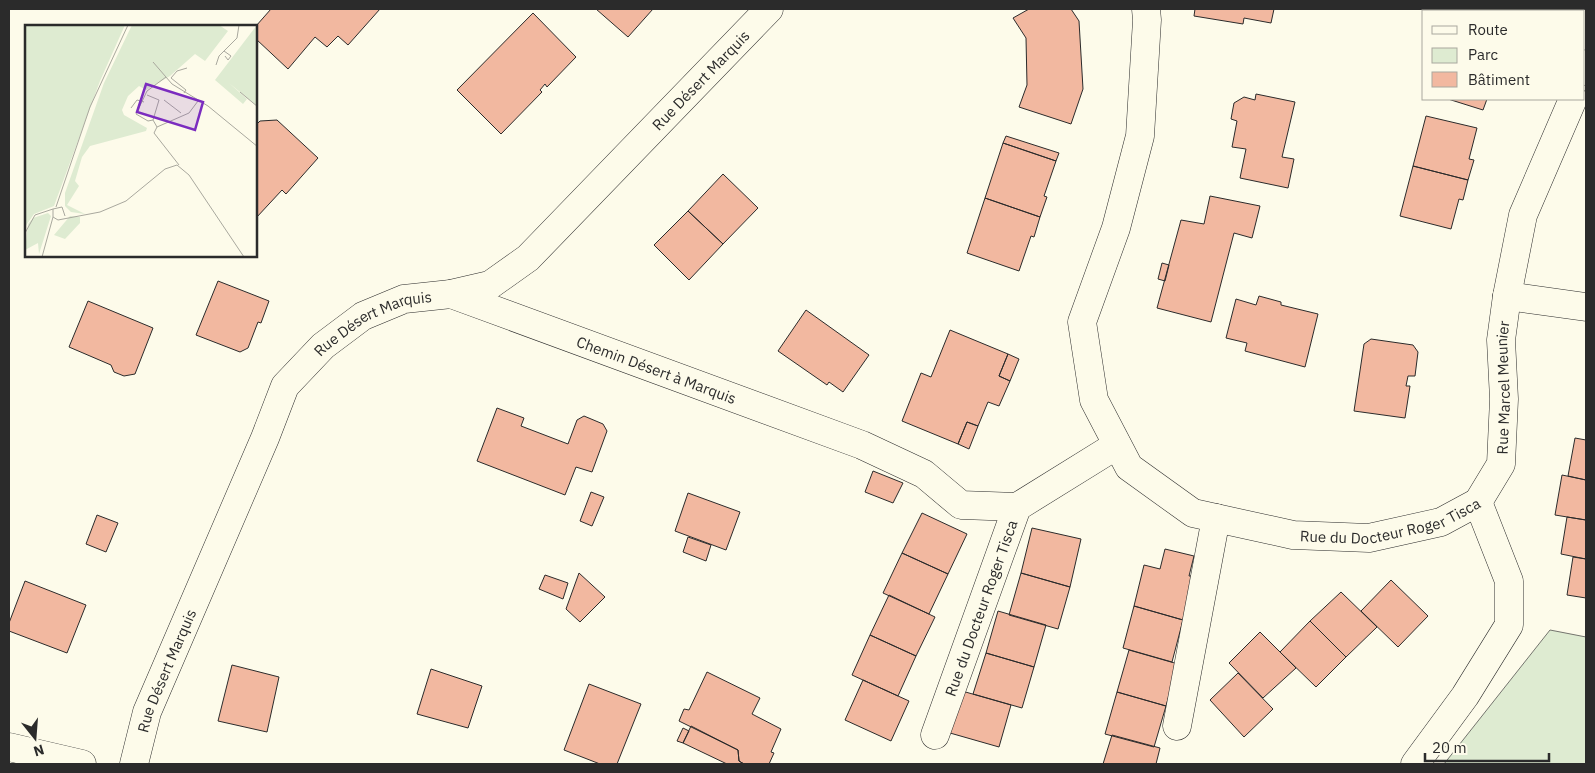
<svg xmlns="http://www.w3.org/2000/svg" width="1595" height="773" font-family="'IBM Plex Sans',sans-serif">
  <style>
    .green { fill: #deebd1; stroke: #74746e }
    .building { fill: #f2b8a0; stroke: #2b2b2b }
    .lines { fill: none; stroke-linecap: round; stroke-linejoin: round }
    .minor-casing { stroke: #2b2b2b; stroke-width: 29 }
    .minor { stroke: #fdfbea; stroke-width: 28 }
    .labels { text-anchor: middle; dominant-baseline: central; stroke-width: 4; stroke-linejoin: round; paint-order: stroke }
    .street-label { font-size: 15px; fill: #2b2b2b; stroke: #fdfbea }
    .inset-road { fill: none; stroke: #a9a89e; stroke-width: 1 }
    .view { fill: #7b2cbf; fill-opacity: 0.15; stroke: #7b2cbf; stroke-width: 2.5 }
    .inset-edge { fill: none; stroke: #2b2b2b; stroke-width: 2.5 }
  </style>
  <rect width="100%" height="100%" fill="#fdfbea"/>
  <path class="green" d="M1550,630L1586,637V764H1444Z"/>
  <path class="building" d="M271,9H380L348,45L338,36L327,47L315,37L288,69L256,39V26Z
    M596,9H653L628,37Z
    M1029,9H1071L1079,21L1083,89L1071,124L1019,107L1027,85L1026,38L1013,18Z
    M1195,9H1274L1271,23L1244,18L1243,24L1194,16Z
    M533,13L576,57L547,87L545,84L540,90L542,92L501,134L457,90Z
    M1256,94L1295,102L1282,157L1294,159L1288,188L1240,178L1246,149L1232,147L1237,121L1231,119L1234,103L1244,97L1255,100Z
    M1448,99H1487L1483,110Z
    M1426,116L1477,128L1469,159L1474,160L1468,180L1413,166Z
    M277,120L318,158L286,194L282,190L256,218V125L260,121Z
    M1006,136L1059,153L1056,161L1003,143Z
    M1003,143L1056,161L1044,196L1047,197L1040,217L985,198Z
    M1413,166L1468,180L1463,200L1459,199L1451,229L1400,216Z
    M723,174L758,208L723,244L688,211Z
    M1210,196L1260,206L1252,238L1234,233L1211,322L1157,308L1181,220L1204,224Z
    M985,198L1040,217L1034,237L1031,236L1019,271L967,253Z
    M688,211L723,244L689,280L654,245Z
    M1162,263L1169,265L1165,281L1158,279Z
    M218,281L269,301L261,323L258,322L248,348L240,352L196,335Z
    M1259,296L1281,302V305L1318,314L1305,367L1245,351L1247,343L1226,338L1236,299L1256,305Z
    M88,301L153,328L135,374L124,376L114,372L111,365L69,347Z
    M806,310L869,355L843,392L829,382L827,385L778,351Z
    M950,330L1008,354L999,376L1010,381L999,406L988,402L978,426L967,422L958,444L902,421L921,373L931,377Z
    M1371,339L1413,345L1418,352L1415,376H1408L1406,386H1410L1405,418L1354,411L1364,344Z
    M1008,354L1019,359L1010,381L999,376Z
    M497,408L524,418L521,426L568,444L577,420L584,416L603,424L607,431L592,472L576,467L565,495L477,461Z
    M967,422L978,426L969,449L958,444Z
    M1575,438L1586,440V480L1568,476Z
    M873,471L903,483L893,503L865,492Z
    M1562,475L1586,480V520L1555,515Z
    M591,492L604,497L592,526L580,521Z
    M688,493L740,512L726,550L675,531Z
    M922,513L967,534L948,574L902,553Z
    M97,515L118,523L106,552L86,544Z
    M1567,517L1586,520V559L1561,554Z
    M1032,528L1081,539L1070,587L1021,573Z
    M688,537L711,545L706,561L683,552Z
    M1165,549L1194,556L1189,576H1193L1183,620L1134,606L1144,565L1160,569Z
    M902,553L948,574L929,614L883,593Z
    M1573,557L1586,559V598L1567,595Z
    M579,573L605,597L580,622L566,609Z
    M1021,573L1070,587L1058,629L1009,615Z
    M545,575L568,583L563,599L539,589Z
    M1391,580L1428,616L1398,647L1361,611Z
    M25,581L86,605L67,653L9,631V623Z
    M1341,592L1377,627L1346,657L1310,621Z
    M889,595L935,617L916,656L870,635Z
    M1134,606L1183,620L1172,662L1123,648Z
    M998,611L1046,625L1034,667L986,653Z
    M1310,621L1346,657L1316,687L1280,652Z
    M1260,632L1296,668L1263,698L1229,663Z
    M870,635L916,656L898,696L852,675Z
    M1129,650L1178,664L1166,706L1117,692Z
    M986,653L1034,667L1022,708L973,694Z
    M232,665L279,677L267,732L218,721Z
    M431,669L482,686L468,728L417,714Z
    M707,672L760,698L752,714L781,729L771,752L774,753L769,764H744L739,761L738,750L679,721L684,709L689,710Z
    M1238,673L1273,709L1244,737L1210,700Z
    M863,680L909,701L891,741L845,720Z
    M589,684L641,704L617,764H600L564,750Z
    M962,691L1011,705L999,747L950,733Z
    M1117,692L1166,706L1154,747L1105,734Z
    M691,726L738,750L739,761L744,764H727L683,743Z
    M683,728L689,731L683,743L677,741Z
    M1112,735L1160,748L1156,764H1103Z"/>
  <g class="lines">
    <g class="minor-casing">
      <g id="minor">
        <path id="s1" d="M1146,9L1147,20L1140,136L1116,228L1082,322L1094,400L1129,467L1193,513L1293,535L1369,538L1441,522L1478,502"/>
        <path d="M1584,71L1586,64"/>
        <path id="s2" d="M451,294L862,445L924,474L961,505L1017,507"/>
        <path d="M1507,296L1586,307"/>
        <path id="s3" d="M1478,502L1501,464L1504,399L1501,340L1507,296L1523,215L1573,99"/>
        <path d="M1177,726L1216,518"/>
        <path id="s4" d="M935,735L1017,507L1117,445"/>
        <path d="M9,747L82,764"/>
        <path id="s5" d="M134,764L147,712L265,438L285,386L323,346L363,316L404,299L451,294L490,285L528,258L769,9"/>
        <path d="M1415,764L1465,696L1509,625V581L1478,502"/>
      </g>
    </g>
    <use href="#minor" class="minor"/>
  </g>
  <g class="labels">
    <g class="street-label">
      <text stroke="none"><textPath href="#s5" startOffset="939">Rue Désert Marquis</textPath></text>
      <text stroke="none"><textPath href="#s5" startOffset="519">Rue Désert Marquis</textPath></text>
      <text stroke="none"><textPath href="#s2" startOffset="219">Chemin Désert à Marquis</textPath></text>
      <text stroke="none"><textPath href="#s3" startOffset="121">Rue Marcel Meunier</textPath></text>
      <text stroke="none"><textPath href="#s1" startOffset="758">Rue du Docteur Roger Tisca</textPath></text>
      <text stroke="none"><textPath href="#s4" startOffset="135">Rue du Docteur Roger Tisca</textPath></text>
      <text stroke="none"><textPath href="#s5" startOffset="99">Rue Désert Marquis</textPath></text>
    </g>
  </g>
  <g transform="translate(25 25)">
    <rect width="232" height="232" fill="#fdfbea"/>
    <path d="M0,0H100L75,56L29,181L9,189L0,202ZM107,0H194L203,6L180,36L170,29L145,51L121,65L114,61L103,71L97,85L99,90L122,103L121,106L65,121L57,132L50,156L54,161L42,180L60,189L46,187L40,181V168L79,58ZM232,0V81L204,58L222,74L218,79L190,55ZM23,188L26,191L14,229L13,218L0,225L3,199L8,193ZM45,191L55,192V198L40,214L29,210Z" fill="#deebd1"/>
    <path class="inset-road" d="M199,26L206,31L203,35L200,31M128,37L147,59L183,81L233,122M191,40L194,31L212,13L214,0M215,67L233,82M159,68L161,65L146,53L152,46L162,43M122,70L134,75L128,95L132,102M139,75L156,88M106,83L112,75L119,77M128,95L123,96L111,89L122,66L141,52M132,102L164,88L173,76M132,102L129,108L154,140M31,182L65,82L103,0M40,191L37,182L28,184V192L33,195L75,187L101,176L140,144L152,140L164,150L219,232M0,208L10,190L28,184M17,232L28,192"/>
    <path class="view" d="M121,59L178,77L170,105L112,87Z"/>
    <rect width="232" height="232" class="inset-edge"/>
  </g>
  <rect width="1595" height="773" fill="none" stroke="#2b2b2b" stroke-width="20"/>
  <rect x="1422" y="10" width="162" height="90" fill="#fdfbea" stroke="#a9a89e"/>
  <rect x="1432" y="26" width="25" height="8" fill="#fdfbea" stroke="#a9a89e"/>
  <text x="1468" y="35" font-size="15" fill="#2b2b2b">Route</text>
  <rect x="1432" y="48" width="25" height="15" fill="#deebd1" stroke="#a9a89e"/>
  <text x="1468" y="60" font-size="15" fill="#2b2b2b">Parc</text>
  <rect x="1432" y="72" width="25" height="15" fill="#f2b8a0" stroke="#a9a89e"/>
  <text x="1468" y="85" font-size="15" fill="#2b2b2b">Bâtiment</text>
  <g transform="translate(35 738) rotate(163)" stroke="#fdfbea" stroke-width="4" paint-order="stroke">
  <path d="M0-4L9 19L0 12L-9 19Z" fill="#2b2b2b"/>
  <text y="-8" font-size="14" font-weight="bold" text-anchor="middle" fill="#2b2b2b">N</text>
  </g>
  <path d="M1425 753v8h124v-8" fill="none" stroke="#2b2b2b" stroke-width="2.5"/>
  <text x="1432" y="753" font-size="15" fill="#2b2b2b" stroke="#fdfbea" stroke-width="4" paint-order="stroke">20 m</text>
</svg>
